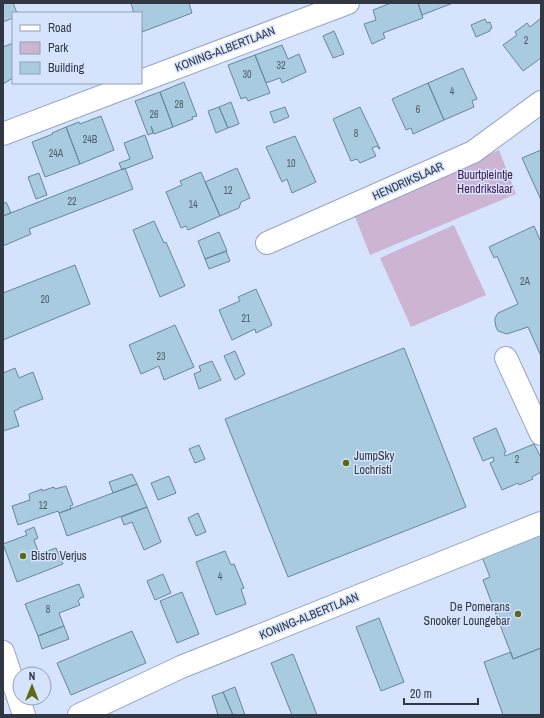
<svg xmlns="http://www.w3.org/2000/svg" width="544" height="718" font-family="'Archivo Narrow',sans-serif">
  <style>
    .green { fill: #cdb4d2 }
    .building { fill: #a8cbdf; stroke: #66889b }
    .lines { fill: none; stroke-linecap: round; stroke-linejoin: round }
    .minor-casing { stroke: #96a6c4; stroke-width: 24 }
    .minor { stroke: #fff; stroke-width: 22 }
    .poi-dot { fill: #5e6a11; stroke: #d5e3fc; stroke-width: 1.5 }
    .labels { text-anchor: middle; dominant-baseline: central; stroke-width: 3; stroke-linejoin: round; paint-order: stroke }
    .number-label { font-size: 10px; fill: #4f5d6b }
    .street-label { font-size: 12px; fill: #313844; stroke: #d5e3fc }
    .park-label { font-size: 12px; fill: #45184d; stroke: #d5e3fc }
    .poi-label { font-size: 12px; fill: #313844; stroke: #d5e3fc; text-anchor: start }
  </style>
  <rect width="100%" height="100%" fill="#d5e3fc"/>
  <path class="green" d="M499,150L516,194L370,255L354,214Z
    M454,225L486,295L411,327L380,258Z"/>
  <path class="building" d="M3,3H13L17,13H13V18L3,22Z
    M131,3H189L192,13L142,32L141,13H134Z
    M391,3H418L423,18L383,33L385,38L372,44L364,24L376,20L373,10Z
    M418,3H453L422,15Z
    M541,18V58L523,71L503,45L517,35L515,32L527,23L530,27Z
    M485,19L487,23L490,22L492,28L490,29V31L476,37L471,25Z
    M334,31L344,54L333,58L323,36Z
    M13,43V78L3,84V47Z
    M282,45L288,59L299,54L306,72L282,83L280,78L266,83L255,55Z
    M255,55L270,93L248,101L246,97L241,99L228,65Z
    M463,68L477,99L472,101L474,107L444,120L428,83Z
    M184,82L197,116L192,117L193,119L173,127L160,92Z
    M428,83L444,120L413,134L411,128L406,130L392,99Z
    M160,92L173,127L154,134L151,126L153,133L148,135L135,101Z
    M231,102L239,124L228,128L219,107Z
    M219,107L228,128L216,133L208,111Z
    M285,107L289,117L274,123L270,112Z
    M360,107L380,149H379L377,146L372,148L376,156L360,163L357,159L351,161L333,119Z
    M101,116L114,150L80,164L66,127L79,122L80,124Z
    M66,127L80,164L45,177L32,142L53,134L52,133Z
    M145,135L153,158L122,170L119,163L130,159L124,143Z
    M295,136L316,182L292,193L287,179L282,182L266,147Z
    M541,150V200L522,158Z
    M125,168L133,189L29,229L31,234L3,246V216Z
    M237,168L250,198L241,202L239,208L220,216L205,182Z
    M201,172L220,216L188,230L186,226L181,228L166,192L182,185L180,181Z
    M39,173L47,195L36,199L28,177Z
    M6,202L11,213L3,216V204Z
    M154,221L164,243L166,242L185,286L160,297L133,230Z
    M534,226L541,242V356L528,327L507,334L498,331L496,327L495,322V318L498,313L518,304L497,256L494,258L489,247Z
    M219,232L227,251L205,259L198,241Z
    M226,251L230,261L209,269L205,259Z
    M75,265L90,304L3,340V293Z
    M256,289L272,325L256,333L255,329L232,340L219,310L240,301L238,297Z
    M175,325L194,367L164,380L159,366L141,374L129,345Z
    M404,348L466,507L288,577L225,419Z
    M235,351L245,374L235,380L224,356Z
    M212,361L221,380L199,389L194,374L201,371L199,366Z
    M15,368L19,378L33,372L43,399L19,408V409L14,411L19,426L3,431V373Z
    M496,428L506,452L504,453L505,456L534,444L541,458V472L532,477L533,479L519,485L518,483L502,490L490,463L494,461L493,457L483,461L473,438Z
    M199,445L205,459L195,463L189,449Z
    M132,474L137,484L113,493L109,482Z
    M169,476L176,493L158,500L151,483Z
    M137,484L147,507L67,536L59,513Z
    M66,486L73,505L70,506L71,509L59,513L58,511L18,525L12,506L30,500L29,494L42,489V491L54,487L55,489Z
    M147,507L161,542L144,550L132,522L124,525L121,517Z
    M198,513L206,532L196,536L188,518Z
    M34,527L38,538L34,540L39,554L56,548L63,564L17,582L3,544L27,535L25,531Z
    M541,535V648L513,659L483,580L490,577L482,557Z
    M225,551L231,565L234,564L244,588L241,589L246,604L216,615L196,562Z
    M163,574L171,593L155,600L147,581Z
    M79,584L84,597L80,598V599L78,601L80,605L59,613L64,626L38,636L25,604Z
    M182,592L199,634L177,643L160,601Z
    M379,618L404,682L381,691L356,627Z
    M64,626L69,639L42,649L38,636Z
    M132,631L146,663L71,695L57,663Z
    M541,648V715H503L484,662L511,652L513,659Z
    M293,654L317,715H292L271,663Z
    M235,687L245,715H233L223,692Z
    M223,692L233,715H218L212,696Z"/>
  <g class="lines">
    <g class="minor-casing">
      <path id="minor" d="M141,81L348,3
        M3,134L137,83
        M267,243L473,152L541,102
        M506,358L541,434
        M3,652L24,715
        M79,715L181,667L541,523"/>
    </g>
    <use href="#minor" class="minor"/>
  </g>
  <g class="poi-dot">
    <circle cx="346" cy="463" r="4"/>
    <circle cx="23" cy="556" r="4"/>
    <circle cx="518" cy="614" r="4"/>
  </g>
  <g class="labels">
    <g class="number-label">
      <text x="526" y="40">2</text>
      <text x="281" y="65">32</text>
      <text x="247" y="74">30</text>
      <text x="452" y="91">4</text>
      <text x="179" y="104">28</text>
      <text x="418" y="109">6</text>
      <text x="154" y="114">26</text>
      <text x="356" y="133">8</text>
      <text x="90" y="139">24B</text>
      <text x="56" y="153">24A</text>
      <text x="291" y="163">10</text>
      <text x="228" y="190">12</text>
      <text x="72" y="201">22</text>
      <text x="193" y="204">14</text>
      <text x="525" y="281">2A</text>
      <text x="45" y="299">20</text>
      <text x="246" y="318">21</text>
      <text x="161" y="356">23</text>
      <text x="517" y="459">2</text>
      <text x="43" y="505">12</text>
      <text x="220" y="576">4</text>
      <text x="48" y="609">8</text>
    </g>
    <g class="street-label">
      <text transform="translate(225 49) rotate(-21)">KONING-ALBERTLAAN</text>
      <text transform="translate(408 181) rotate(-24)">HENDRIKSLAAR</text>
      <text transform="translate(309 616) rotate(-22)">KONING-ALBERTLAAN</text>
    </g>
    <g class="park-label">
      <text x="485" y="175">Buurtpleintje<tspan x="485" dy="14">Hendrikslaar</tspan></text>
    </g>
    <g class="poi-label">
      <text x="354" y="456">JumpSky<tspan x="354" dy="14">Lochristi</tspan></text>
      <text x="31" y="556">Bistro Verjus</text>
      <text x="510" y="607" text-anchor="end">De Pomerans<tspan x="510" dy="14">Snooker Loungebar</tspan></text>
    </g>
  </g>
  <rect width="544" height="718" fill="none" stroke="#313844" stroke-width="8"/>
  <rect x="12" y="12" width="130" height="72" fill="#d5e3fc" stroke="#939fb2"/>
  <rect x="20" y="25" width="20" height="6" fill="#ffffff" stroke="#939fb2"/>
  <text x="48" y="32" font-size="12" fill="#313844">Road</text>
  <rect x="20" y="42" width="20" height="12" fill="#cdb4d2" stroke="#939fb2"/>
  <text x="48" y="52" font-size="12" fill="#313844">Park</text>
  <rect x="20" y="62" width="20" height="12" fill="#a8cbdf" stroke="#939fb2"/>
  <text x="48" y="72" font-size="12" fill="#313844">Building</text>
  <g transform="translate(32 686)"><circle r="19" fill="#d5e3fc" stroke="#939fb2"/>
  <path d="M0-3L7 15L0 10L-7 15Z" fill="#5e6a11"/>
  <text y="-6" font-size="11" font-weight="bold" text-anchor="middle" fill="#313844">N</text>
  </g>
  <path d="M404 698v6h74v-6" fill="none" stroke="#313844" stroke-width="2"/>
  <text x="410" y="698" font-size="12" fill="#313844" stroke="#d5e3fc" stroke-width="3" paint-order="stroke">20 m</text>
</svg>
